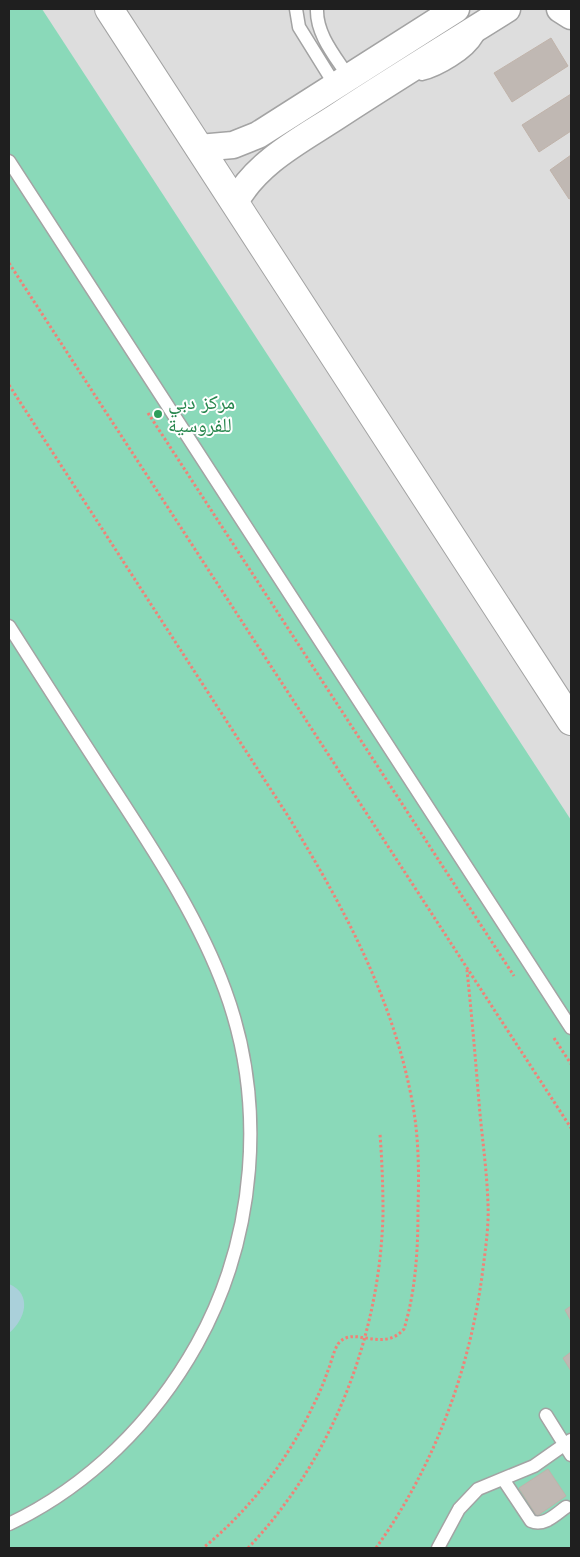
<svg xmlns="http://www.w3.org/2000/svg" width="580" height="1557" font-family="Jost,'Noto Naskh Arabic',sans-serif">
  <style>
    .residential { fill: #ddd }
    .pitch { fill: #8ad9b9 }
    .water { fill: #aad0da }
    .building { fill: #c0b8b3; stroke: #c0b3aa }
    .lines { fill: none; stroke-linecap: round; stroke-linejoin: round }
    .service-casing { stroke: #a3a3a3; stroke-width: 15 }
    .minor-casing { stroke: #a3a3a3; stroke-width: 29 }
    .tertiary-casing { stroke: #a3a3a3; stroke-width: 30 }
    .path { stroke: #f08277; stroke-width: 3; stroke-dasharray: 2.5 2.5; stroke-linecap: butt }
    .service { stroke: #fff; stroke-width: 12 }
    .minor { stroke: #fff; stroke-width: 26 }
    .tertiary { stroke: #fff; stroke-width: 28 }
    .leisure-dot { fill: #2e9e5b; stroke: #fff; stroke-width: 2 }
    .labels { text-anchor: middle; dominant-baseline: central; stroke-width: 4; stroke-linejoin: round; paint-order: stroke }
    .leisure-label { font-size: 20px; fill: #27864d; stroke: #fff; text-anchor: start }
  </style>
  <rect width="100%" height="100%" fill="#efece7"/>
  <path class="residential" d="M9,9H571V1548H9Z"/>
  <path class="pitch" d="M9,9H42L571,820V1548H9Z"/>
  <path class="water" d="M9,1284C33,1294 25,1320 9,1333Z"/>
  <path class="building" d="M551,38L568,66L512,102L494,73Z
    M571,94V131L539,152L522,125Z
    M571,155V198L569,199L550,170Z
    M571,1306V1321L565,1310Z
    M571,1352V1371L563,1358Z
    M548,1469L566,1496L537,1516L519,1488Z"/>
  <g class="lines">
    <g class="service-casing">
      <path id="service" d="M296,9L299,27L335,85
        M317,9C316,34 335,56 348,76
        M422,74C439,70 468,53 477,37
        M9,161L571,1028
        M9,626C46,684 83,742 121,800C160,860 200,922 225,990C267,1104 256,1238 197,1344C154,1421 89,1486 9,1524
        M546,1415L571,1455
        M503,1479L531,1521C544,1527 556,1514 566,1507
        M438,1548L459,1509L478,1489L534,1466L571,1440"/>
    </g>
    <g class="minor-casing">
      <path id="minor" d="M560,9L571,16
        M199,148L233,145L258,135L456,9
        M235,202C258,161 301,140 339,115C394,79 451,44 507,9"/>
    </g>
    <g class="tertiary-casing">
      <path id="tertiary" d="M109,9L571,721"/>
    </g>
    <path class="path" d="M9,263L571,1128
      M9,385L288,816C344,908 394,999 413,1106C419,1140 419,1175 418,1209C418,1248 416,1290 404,1329C382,1354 353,1324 338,1344C333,1352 331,1364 327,1373C323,1385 318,1396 312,1408C287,1461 249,1511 203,1548
      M148,413L514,976
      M554,1038L571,1064
      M248,1548C332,1460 380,1336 383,1214C383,1187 382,1161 380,1134
      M376,1548C433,1468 469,1373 482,1276C485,1252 489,1228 488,1204C487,1174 483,1144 480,1114C476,1066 472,1018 467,970"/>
    <use href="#service" class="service"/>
    <use href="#minor" class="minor"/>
    <use href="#tertiary" class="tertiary"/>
  </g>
  <circle class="leisure-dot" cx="158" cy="414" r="5"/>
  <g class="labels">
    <g class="leisure-label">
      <text x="168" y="402">مركز دبي<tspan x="168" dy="23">للفروسية</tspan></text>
    </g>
  </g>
  <rect width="580" height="1557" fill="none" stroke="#1f1f1f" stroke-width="20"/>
</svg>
